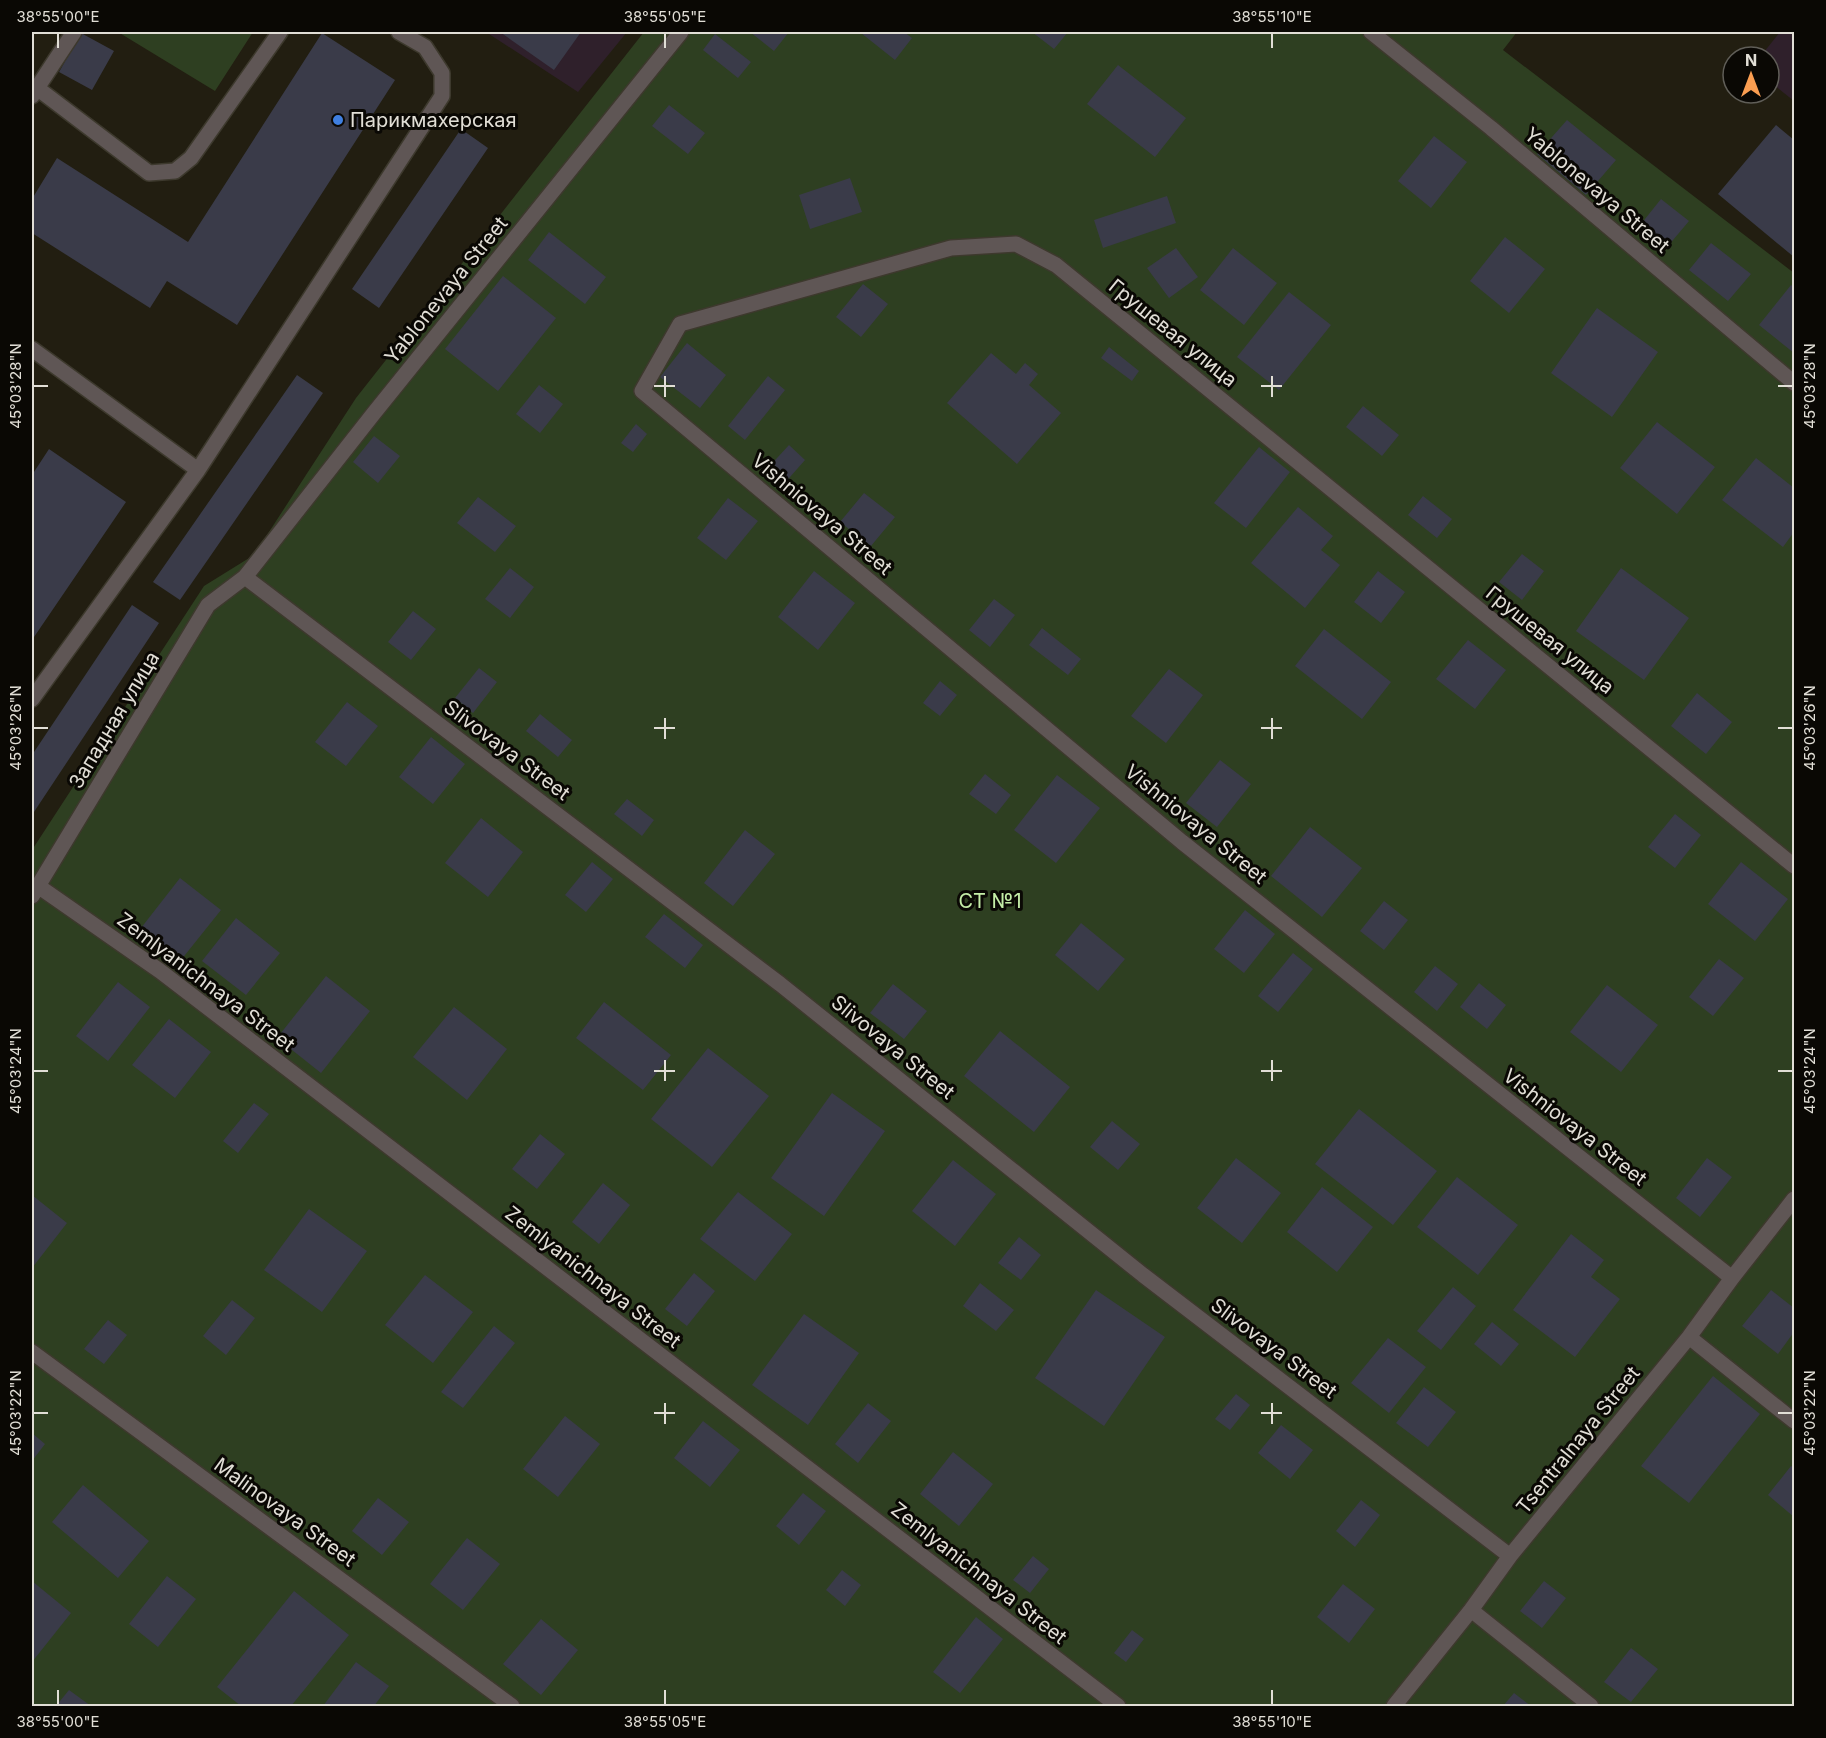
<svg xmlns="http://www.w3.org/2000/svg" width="1826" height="1738" font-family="Inter,sans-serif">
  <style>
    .medical { fill: #2f202b }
    .green { fill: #2e3f21 }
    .building { fill: #3a3b49 }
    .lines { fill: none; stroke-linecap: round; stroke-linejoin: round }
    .service-casing { stroke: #3d392d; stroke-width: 18 }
    .minor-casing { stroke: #3d392d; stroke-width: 18 }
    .service { stroke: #5f5655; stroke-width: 15 }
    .minor { stroke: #5f5655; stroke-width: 15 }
    .ticks { fill: none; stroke: #e1ded6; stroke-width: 2 }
    .shop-dot { fill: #3f7fe0; stroke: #0a0804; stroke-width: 2 }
    .labels { text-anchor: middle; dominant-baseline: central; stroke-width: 6; stroke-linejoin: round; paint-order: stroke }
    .poi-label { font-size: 20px; fill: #e1ded6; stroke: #0a0804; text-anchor: start }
    .street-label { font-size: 20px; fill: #e1ded6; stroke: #0a0804 }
    .park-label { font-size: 20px; fill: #c4eda7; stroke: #0a0804 }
    .neatline { fill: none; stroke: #e1ded6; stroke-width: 2 }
    .ticks-label { font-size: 15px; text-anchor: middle; fill: #e1ded6 }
  </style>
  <rect width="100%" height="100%" fill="#221e11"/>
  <path class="medical" d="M486,32H627L578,92Z
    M1780,32H1794V101L1769,81V57H1760Z"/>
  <path class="green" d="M118,32H253L215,91Z
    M644,32H1517L1503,50L1794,273V1706H32V850L204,586L254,555L356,398Z"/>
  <path class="building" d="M500,32H581L554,70Z
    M750,32H789L774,51Z
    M863,32H904L912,38L895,60L861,33Z
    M1032,32H1068L1054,49Z
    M81,33L114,51L92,90L59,72Z
    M322,33L395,80L237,325L167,281L150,308L32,233V199L57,158L188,242Z
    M715,34L751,62L738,78L703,50Z
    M1118,65L1186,118L1155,157L1087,104Z
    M669,105L705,133L688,154L652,126Z
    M1567,120L1616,160L1586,195L1537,154Z
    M1776,125L1794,140V257L1718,194Z
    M461,129L488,148L379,308L352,289Z
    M1434,136L1467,162L1431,208L1398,181Z
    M850,178L862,212L810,229L799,195Z
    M1167,196L1176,223L1103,248L1094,220Z
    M1661,199L1689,221L1668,246L1641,224Z
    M549,232L606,277L585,304L528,260Z
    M1505,237L1545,269L1509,313L1470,281Z
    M1711,243L1751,274L1728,301L1689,270Z
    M1176,248L1198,277L1169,298L1147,268Z
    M1233,248L1277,283L1244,325L1200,290Z
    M503,276L556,318L498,391L445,349Z
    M863,284L888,304L861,337L836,317Z
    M1791,285L1794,287V353L1759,325Z
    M1289,292L1331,325L1279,390L1237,357Z
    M1597,308L1658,352L1612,417L1551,373Z
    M687,343L726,375L700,408L660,377Z
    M1109,347L1139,371L1132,381L1101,358Z
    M991,353L1016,374L1025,363L1038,374L1029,385L1061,413L1017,464L947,403Z
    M297,375L323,393L180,600L153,582Z
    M768,376L785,390L745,440L728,426Z
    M539,385L563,404L540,433L516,414Z
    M1363,406L1399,435L1382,456L1346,427Z
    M1657,422L1715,467L1677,514L1620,468Z
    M636,424L647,434L633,452L621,443Z
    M374,436L400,456L378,483L353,462Z
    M789,445L805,460L783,485L766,470Z
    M1259,447L1290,472L1246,528L1214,503Z
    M49,449L126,502L32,640V475Z
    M1756,458L1794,488V532L1783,547L1722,500Z
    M864,493L895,517L871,546L840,522Z
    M1423,496L1452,519L1437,538L1408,515Z
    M478,497L516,526L495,552L457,523Z
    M728,498L758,521L726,560L697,538Z
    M1298,507L1333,536L1321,550L1340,565L1305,608L1251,563Z
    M1522,554L1544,571L1522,600L1499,582Z
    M510,568L534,587L510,618L485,599Z
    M1621,568L1689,618L1644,680L1576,631Z
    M814,571L855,603L818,650L778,617Z
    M1378,571L1405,592L1381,623L1354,602Z
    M994,599L1015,615L990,647L969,630Z
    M132,605L159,623L32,815V755Z
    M413,611L436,629L411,660L388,642Z
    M1042,628L1081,659L1068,675L1029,645Z
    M1324,629L1391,682L1362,719L1295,666Z
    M1468,640L1506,670L1475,709L1436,679Z
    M479,668L497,682L473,713L455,698Z
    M1169,669L1203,695L1166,743L1131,716Z
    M940,681L957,695L940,716L923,703Z
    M1697,693L1732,722L1706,754L1671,726Z
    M347,702L378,726L346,766L315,742Z
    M540,714L572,740L558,757L526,731Z
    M431,737L465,764L433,804L399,777Z
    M1220,760L1251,784L1217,827L1186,803Z
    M985,774L1011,795L996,814L969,794Z
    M1057,775L1100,808L1056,863L1014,830Z
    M627,799L654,820L642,836L614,814Z
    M1675,814L1701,835L1675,868L1648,847Z
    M481,818L523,852L488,897L445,863Z
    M1310,827L1362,868L1322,917L1271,876Z
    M745,830L775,854L733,906L704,883Z
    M592,862L613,879L586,912L565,895Z
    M1741,862L1788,899L1755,941L1708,904Z
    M180,878L221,910L181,960L141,928Z
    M1384,901L1408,920L1384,950L1360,931Z
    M1245,910L1275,934L1244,973L1214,949Z
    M664,914L703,945L685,968L645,937Z
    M236,918L280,953L246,995L202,961Z
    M1081,923L1125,959L1098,991L1055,955Z
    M1293,953L1313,969L1278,1012L1258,996Z
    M1719,959L1744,978L1713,1016L1689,997Z
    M1435,966L1458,984L1437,1011L1414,992Z
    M326,976L370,1011L321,1073L277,1038Z
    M118,982L150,1007L108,1061L76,1036Z
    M1479,983L1506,1005L1487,1029L1460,1007Z
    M893,984L927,1011L904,1039L870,1013Z
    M1607,985L1658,1025L1621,1072L1570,1032Z
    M604,1002L671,1055L643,1090L576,1038Z
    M454,1007L507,1049L467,1100L413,1057Z
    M169,1019L211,1052L175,1098L132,1065Z
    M1000,1031L1070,1087L1034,1132L964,1076Z
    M708,1048L769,1096L712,1167L651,1119Z
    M832,1093L885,1131L824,1216L771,1178Z
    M254,1103L269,1114L238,1153L223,1141Z
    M1359,1109L1437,1171L1393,1225L1315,1164Z
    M1112,1121L1140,1144L1118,1170L1090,1147Z
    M540,1134L565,1154L537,1189L512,1169Z
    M1236,1158L1281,1193L1242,1243L1197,1208Z
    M1707,1158L1732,1177L1700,1217L1676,1198Z
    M953,1160L996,1194L955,1246L912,1211Z
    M1457,1177L1518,1225L1478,1275L1417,1227Z
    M603,1183L630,1205L599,1244L572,1222Z
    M1322,1187L1373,1227L1337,1272L1287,1232Z
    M738,1192L792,1234L755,1281L700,1239Z
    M32,1195L67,1223L32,1268Z
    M309,1209L367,1251L322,1312L264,1270Z
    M1571,1234L1604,1260L1591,1277L1620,1299L1575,1357L1513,1310Z
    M1019,1237L1041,1255L1021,1280L998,1263Z
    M694,1273L715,1291L687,1326L665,1309Z
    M425,1275L473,1312L433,1363L385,1325Z
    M980,1283L1014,1310L996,1331L963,1306Z
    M1453,1287L1476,1306L1441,1350L1417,1331Z
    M1096,1290L1165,1337L1104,1426L1035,1378Z
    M1771,1290L1794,1308V1332L1778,1354L1742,1326Z
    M232,1300L255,1318L226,1355L203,1336Z
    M804,1314L859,1353L808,1425L752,1385Z
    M108,1320L127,1335L104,1364L84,1349Z
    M1492,1322L1519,1344L1501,1366L1474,1344Z
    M494,1326L515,1343L463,1408L441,1392Z
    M1388,1338L1426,1367L1389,1413L1351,1383Z
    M1713,1376L1760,1414L1689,1503L1641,1466Z
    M1424,1387L1456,1412L1428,1447L1396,1423Z
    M1236,1394L1250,1405L1230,1430L1215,1419Z
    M868,1403L891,1421L858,1463L835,1444Z
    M565,1416L600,1444L558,1497L523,1469Z
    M703,1421L740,1450L710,1487L674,1458Z
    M1281,1425L1313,1450L1290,1479L1258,1453Z
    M32,1433L45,1444L32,1461Z
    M953,1452L993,1484L959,1526L920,1494Z
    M1791,1466L1794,1468V1517L1768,1495Z
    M83,1485L149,1541L118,1578L52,1522Z
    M803,1493L826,1511L799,1545L776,1526Z
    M378,1498L409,1522L382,1555L352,1531Z
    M1361,1500L1380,1515L1355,1547L1336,1531Z
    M467,1538L500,1564L463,1610L430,1584Z
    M1033,1556L1049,1569L1030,1593L1013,1580Z
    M842,1570L861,1585L845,1606L826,1590Z
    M167,1576L196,1599L158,1647L129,1624Z
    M32,1581L71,1613L32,1662Z
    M1544,1581L1566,1598L1542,1628L1520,1611Z
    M1343,1584L1375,1609L1349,1643L1317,1617Z
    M294,1591L349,1635L291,1706H241L217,1687Z
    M976,1617L1003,1639L960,1693L933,1672Z
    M541,1619L578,1650L541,1695L503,1664Z
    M1132,1630L1144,1639L1126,1662L1114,1653Z
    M1631,1648L1658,1669L1631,1702L1604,1682Z
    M356,1662L389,1686L374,1706H323Z
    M69,1690L91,1706H56Z
    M1514,1693L1531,1706H1503Z"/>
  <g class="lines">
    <g class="service-casing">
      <path id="service" d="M37,88L74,32
        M32,96L37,88L149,173L175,171L191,158L280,32
        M32,349L198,470L442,96V73L425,47L399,32
        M32,699L198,470"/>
    </g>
    <g class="minor-casing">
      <path id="minor" d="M1371,32L1491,128L1794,383
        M245,577L780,984L1143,1275L1510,1556
        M38,886L160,971L1118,1706
        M32,896L208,605L245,577L374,413L681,32
        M1732,1278L1182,842L642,391L680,324L951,248L1016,244L1056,265L1794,866
        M1689,1337L1794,1421
        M32,1352L512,1706
        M1471,1610L1591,1706
        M1394,1706L1471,1610L1510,1556L1689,1337L1732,1278L1794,1199"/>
    </g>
    <use href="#service" class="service"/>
    <use href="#minor" class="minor"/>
  </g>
  <path class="ticks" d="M58,33V48M665,33V48M1272,33V48M665,376V397M1272,376V397M33,386H48M654,386H675M1261,386H1282M1778,386H1793M665,718V739M1272,718V739M33,728H48M654,728H675M1261,728H1282M1778,728H1793M665,1060V1081M1272,1060V1081M33,1071H48M654,1071H675M1261,1071H1282M1778,1071H1793M665,1403V1424M1272,1403V1424M33,1413H48M654,1413H675M1261,1413H1282M1778,1413H1793M58,1690V1705M665,1690V1705M1272,1690V1705"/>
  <circle class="shop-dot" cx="338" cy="120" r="6"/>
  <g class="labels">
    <g class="poi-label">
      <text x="350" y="120">Парикмахерская</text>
    </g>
    <g class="street-label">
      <text transform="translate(1597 190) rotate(40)">Yablonevaya Street</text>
      <text transform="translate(446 290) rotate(-51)">Yablonevaya Street</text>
      <text transform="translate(1173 333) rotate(39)">Грушевая улица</text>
      <text transform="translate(822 514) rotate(40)">Vishniovaya Street</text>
      <text transform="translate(1550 640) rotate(39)">Грушевая улица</text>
      <text transform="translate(114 720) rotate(-59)">Западная улица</text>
      <text transform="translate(507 750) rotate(37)">Slivovaya Street</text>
      <text transform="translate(1196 824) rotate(39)">Vishniovaya Street</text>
      <text transform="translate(206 982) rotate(37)">Zemlyanichnaya Street</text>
      <text transform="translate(893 1047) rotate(39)">Slivovaya Street</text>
      <text transform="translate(1575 1127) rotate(38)">Vishniovaya Street</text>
      <text transform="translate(593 1277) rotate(38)">Zemlyanichnaya Street</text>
      <text transform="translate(1274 1348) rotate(37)">Slivovaya Street</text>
      <text transform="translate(1578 1440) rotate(-51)">Tsentralnaya Street</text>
      <text transform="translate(285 1512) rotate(36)">Malinovaya Street</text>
      <text transform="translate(979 1573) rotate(38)">Zemlyanichnaya Street</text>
    </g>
    <g class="park-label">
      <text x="990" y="901">СТ №1</text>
    </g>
  </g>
  <rect width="1826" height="1738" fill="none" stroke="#0a0804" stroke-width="66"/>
  <g transform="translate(1751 75)"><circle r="28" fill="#0a0804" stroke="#605e58" stroke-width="1.5"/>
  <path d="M0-4.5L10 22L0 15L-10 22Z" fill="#fb9e51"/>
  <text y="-9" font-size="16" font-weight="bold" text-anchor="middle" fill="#e1ded6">N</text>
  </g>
  <rect x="33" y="33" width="1760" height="1672" class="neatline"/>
  <g class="ticks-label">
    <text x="58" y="22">38°55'00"E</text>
    <text x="665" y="22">38°55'05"E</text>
    <text x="1272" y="22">38°55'10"E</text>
    <text transform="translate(16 386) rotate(-90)" y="5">45°03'28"N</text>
    <text transform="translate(1810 386) rotate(-90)" y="5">45°03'28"N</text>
    <text transform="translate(16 728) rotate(-90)" y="5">45°03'26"N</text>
    <text transform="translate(1810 728) rotate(-90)" y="5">45°03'26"N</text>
    <text transform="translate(16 1071) rotate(-90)" y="5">45°03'24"N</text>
    <text transform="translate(1810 1071) rotate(-90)" y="5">45°03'24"N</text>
    <text transform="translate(16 1413) rotate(-90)" y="5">45°03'22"N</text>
    <text transform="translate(1810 1413) rotate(-90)" y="5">45°03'22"N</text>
    <text x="58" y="1727">38°55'00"E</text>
    <text x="665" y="1727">38°55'05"E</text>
    <text x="1272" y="1727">38°55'10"E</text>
  </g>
</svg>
